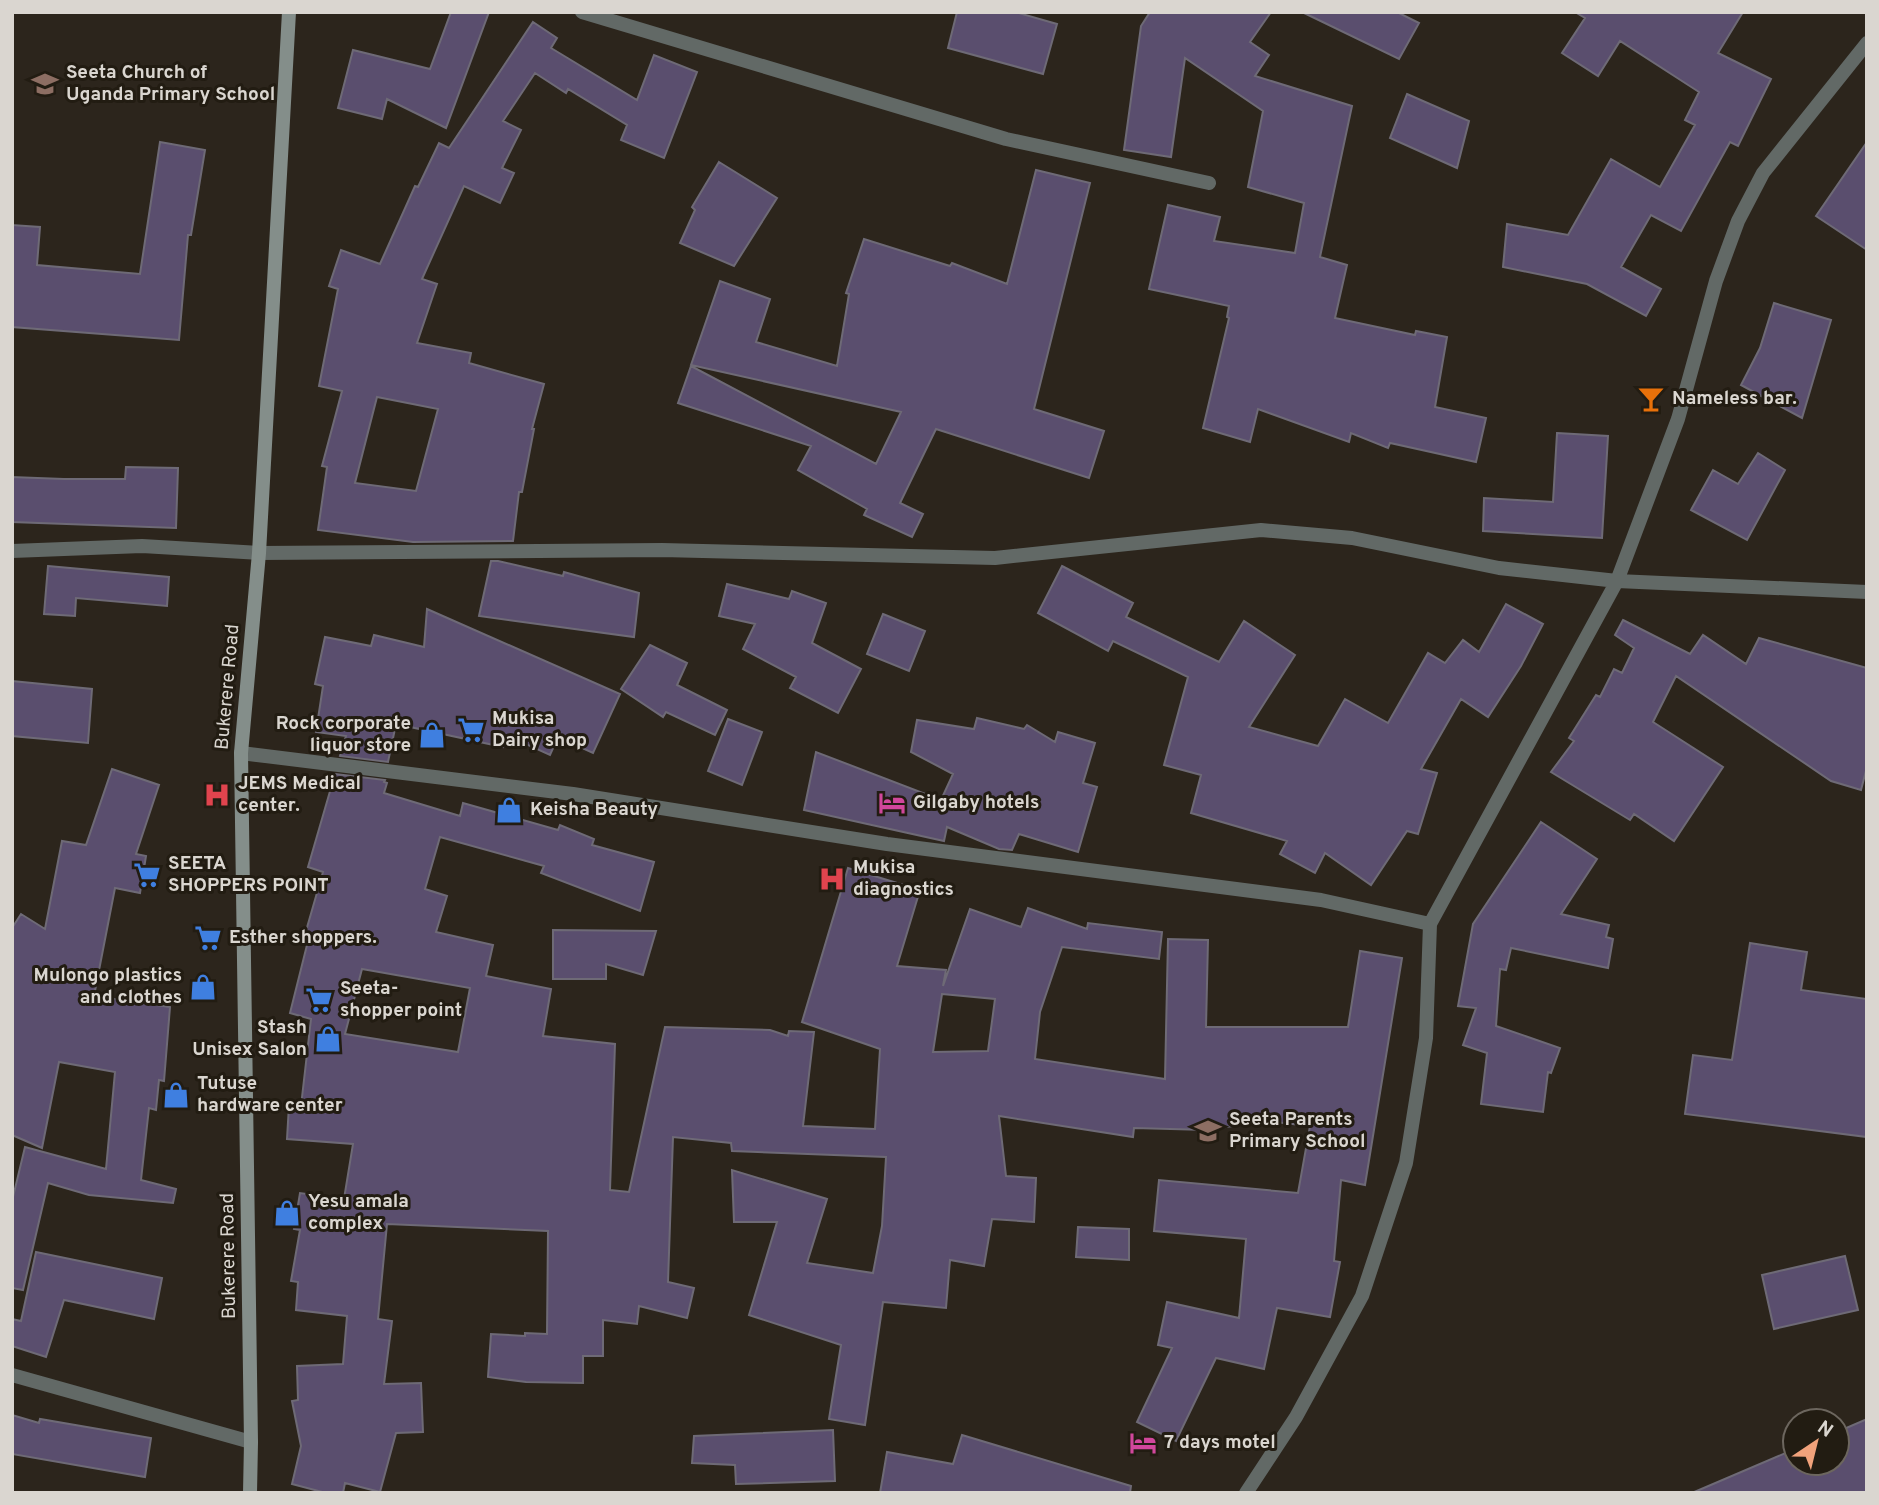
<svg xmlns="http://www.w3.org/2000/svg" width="1879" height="1505" font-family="Overpass,sans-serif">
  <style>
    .building { fill: #5a4e6e; stroke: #6e6a76; stroke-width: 2; fill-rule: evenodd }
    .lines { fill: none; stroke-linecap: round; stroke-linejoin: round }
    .street { stroke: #626966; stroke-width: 14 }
    .secondary { stroke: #848e8a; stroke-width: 14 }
    .labels { text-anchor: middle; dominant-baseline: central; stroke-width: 6; stroke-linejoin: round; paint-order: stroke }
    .poi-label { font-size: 19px; font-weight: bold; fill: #dad6d0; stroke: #221c12; text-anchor: start }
    .street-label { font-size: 19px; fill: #dad6d0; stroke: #221c12 }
  </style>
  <rect width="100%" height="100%" fill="#2c251c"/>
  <path class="building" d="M451,12H489L446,128L387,99L382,119L338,108L353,50L430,69Z
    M957,12H1015L1057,24L1043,74L948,48Z
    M1150,12H1271L1250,42L1269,55L1255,76L1352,106L1320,257L1347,265L1335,318L1415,335L1416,331L1447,337L1435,407L1486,418L1476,462L1390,443L1388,448L1351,433L1349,442L1258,409L1250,442L1203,428L1229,318L1227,317L1229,306L1149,289L1168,205L1220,217L1214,241L1295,253L1304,203L1248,187L1263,111L1185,58L1171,157L1124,150L1141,26Z
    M1302,12H1397L1419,23L1399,59Z
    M1575,12H1743L1718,53L1771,79L1738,146L1730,142L1681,231L1651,215L1621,267L1661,289L1646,316L1587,284L1503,267L1507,224L1568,235L1611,159L1660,187L1695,125L1685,120L1699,92L1620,41L1598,76L1562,53L1585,18Z
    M533,22L557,38L551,48L637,100L654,55L697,72L664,158L621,140L627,125L568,89L566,93L535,73L503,121L521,130L502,168L514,173L500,203L464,186L422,279L437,284L417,343L471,353L469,363L544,384L532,429H534L522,492H519L513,541L413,542L318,530L327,467L322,466L342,391L319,386L338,289L329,286L341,250L380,264L415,186L418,187L439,143L449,148ZM377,397L438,409L416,491L355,483Z
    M1407,94L1469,121L1457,168L1390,138Z
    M160,142L205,150L191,235H188L179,340L12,327V225L40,227L37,265L140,274Z
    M1867,142V250L1816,216Z
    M719,162L777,198L734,266L680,243L695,210L692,207Z
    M1036,170L1090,183L1034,409L1104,431L1089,478L936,429L900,503L923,514L912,537L864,515L867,509L798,470L811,446L678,403L691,366L876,464L901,412L691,365L720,281L770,299L756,342L837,366L849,294L846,293L864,239L950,266L952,263L1007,284Z
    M1774,303L1831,320L1802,418L1741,385L1760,348Z
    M1557,433L1608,436L1602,538L1483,531L1484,498L1553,502Z
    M1758,453L1785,470L1747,540L1691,510L1713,470L1738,484Z
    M126,467L178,468L176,528L12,522V477L64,479H125Z
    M491,561H498L563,576L564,572L639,593L634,637L479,616Z
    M48,566L169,577L167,606L76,598L75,616L44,614Z
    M1062,566L1133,603L1126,617L1219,662L1244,621L1295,655L1249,727L1318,746L1345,699L1388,723L1428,653L1445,663L1463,640L1479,652L1506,604L1543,624L1521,666L1488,717L1461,699L1421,769L1437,773L1418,834L1407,831L1371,885L1325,853L1315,873L1280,854L1287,841L1191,813L1201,775L1164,765L1188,677L1113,641L1108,651L1038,613Z
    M727,584L789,599L792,591L826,603L812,643L861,669L838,713L790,688L796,677L743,649L755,624L719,616Z
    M427,609L620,694L593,753L558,737L550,755L506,735L503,747L396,724L388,762L340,756L346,736L316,732L323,686L315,684L325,637L371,646L374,635L424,647Z
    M883,614L925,631L909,671L867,654Z
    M1623,620L1690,654L1703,635L1746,664L1759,638L1867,668V767L1861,790L1831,781L1676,676L1653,722L1723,767L1674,841L1634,814L1630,820L1551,772L1574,741L1569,738L1596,695L1600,697L1614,669L1622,673L1634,648L1615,635Z
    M650,645L687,663L677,685L727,710L715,735L666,712L663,717L621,689Z
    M12,681L92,689L88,743L12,736Z
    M977,718L1024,729L1027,725L1055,742L1058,732L1095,743L1083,783L1097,787L1078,852L1019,834L1012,850L999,849L947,827L944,841L804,810L816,752L941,800L953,774L911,752L917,720L974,729Z
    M728,719L762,732L742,785L708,771Z
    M112,769L159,785L136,854L146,856L140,893L115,888L94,996L170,1007L164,1081L159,1080L156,1110L149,1108L141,1180L176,1189L173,1203L89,1195L48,1183L23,1290L12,1288V1201L25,1147L106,1169L115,1072L59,1062L42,1148L12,1135V928L21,914L45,929L62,841L86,845Z
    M335,774L385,780L384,782L387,783L384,793L460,816L463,803L558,830L560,825L594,839L592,845L654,862L640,911L541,873L544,866L440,837L425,889L447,896L436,932L493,945L486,976L551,989L543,1036L615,1044L610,1190L629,1192L665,1027L770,1030L788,1036L789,1031L814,1032L803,1126L875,1129L880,1049L802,1022L848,868L920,890L897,966L946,970L943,986L970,909L1021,927L1028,908L1087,929L1088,923L1162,932L1159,959L1062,947L1040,1012L1035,1059L1165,1079L1168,939L1208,940L1206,1027H1348L1360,951L1402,958L1365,1185L1341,1180L1334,1261L1340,1262L1330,1317L1277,1308L1264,1369L1216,1358L1176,1441L1137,1422L1172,1348L1158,1345L1167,1302L1239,1318L1246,1239L1154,1231L1159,1180L1298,1193L1310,1126L1265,1121L1207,1130L1134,1128L1133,1137L999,1116L1006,1176L1036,1178L1034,1222L992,1219L984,1266L950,1260L946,1308L883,1302L865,1425L829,1419L841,1345L749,1315L777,1222H734L732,1170L827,1199L807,1263L873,1273L882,1226L886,1157L732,1151L731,1143L673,1137L668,1282L694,1288L687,1318L639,1306L637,1324L603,1320V1356H583V1383L526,1382L488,1377L491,1334L525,1336V1333L547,1334L548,1231L387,1224L378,1319L392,1321L384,1384L421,1383L423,1432L396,1433L380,1492L345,1483L343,1493H326L292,1484L301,1446L292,1401L298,1400L297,1366L343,1364L347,1316L296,1310L298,1282L291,1281L300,1230L294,1229L300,1193L344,1199L353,1144L287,1139L289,1105L301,1106L311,1019L290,1013L310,933L306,931L323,872L308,867ZM362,969L470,988L458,1052L345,1034ZM942,994L995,999L988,1051L933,1052Z
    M1541,822L1597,859L1561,914L1609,925L1606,937L1613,939L1608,968L1511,948L1506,970L1500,969L1496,1026L1560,1048L1551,1073L1548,1072L1543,1112L1481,1104L1487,1053L1463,1045L1476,1008L1458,1006L1473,924Z
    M553,930L656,931L643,975L606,964V979H553Z
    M1750,943L1807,952L1801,990L1867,999V1137L1685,1114L1693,1055L1732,1060Z
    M1078,1227L1129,1229V1260L1076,1257Z
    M36,1252L162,1278L154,1319L64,1300L46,1357L12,1346V1319L21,1321Z
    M1845,1256L1858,1310L1774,1329L1762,1275Z
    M12,1415L39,1423L40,1419L151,1438L145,1477L12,1454Z
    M1867,1419V1493H1692L1795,1449V1463H1837V1432Z
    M833,1430L835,1481L736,1484L735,1465L692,1463L694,1436Z
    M962,1435L1131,1486L1130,1493H880L887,1452L953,1464Z"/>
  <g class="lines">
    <path class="street" d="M582,12L1006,139L1209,183
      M12,551L142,546L259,553L662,550L995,558L1261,530L1352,538L1499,568L1617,581L1867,592
      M241,753L573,794L887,844L1321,900L1430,924L1617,581L1678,419L1716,281L1738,221L1763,173L1867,43
      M12,1375L251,1442
      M1246,1493L1296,1417L1362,1296L1406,1163L1426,1038L1430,924"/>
    <path class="secondary" d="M250,1493L251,1442L241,753L259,553L289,12"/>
  </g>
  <defs>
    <g id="school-bare" transform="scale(2.1)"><path d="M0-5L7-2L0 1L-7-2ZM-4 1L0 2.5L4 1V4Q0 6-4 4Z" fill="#8d6e63" stroke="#221c12" stroke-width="2.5" paint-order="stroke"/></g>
    <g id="bar-bare" transform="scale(2.1)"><path d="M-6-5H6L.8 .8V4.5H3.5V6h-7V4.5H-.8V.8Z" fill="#e8710a" stroke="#221c12" stroke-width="2.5" paint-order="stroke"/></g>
    <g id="supermarket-bare" transform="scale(2.1)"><path d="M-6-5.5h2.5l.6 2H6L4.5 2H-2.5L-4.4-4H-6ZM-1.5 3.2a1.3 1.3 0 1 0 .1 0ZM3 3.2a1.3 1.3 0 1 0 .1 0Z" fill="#3f7fe0" stroke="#221c12" stroke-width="2.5" paint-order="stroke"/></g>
    <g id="shop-bare" transform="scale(2.1)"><path d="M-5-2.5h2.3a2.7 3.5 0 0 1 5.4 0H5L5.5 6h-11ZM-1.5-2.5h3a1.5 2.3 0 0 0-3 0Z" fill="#3f7fe0" stroke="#221c12" stroke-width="2.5" paint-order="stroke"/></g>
    <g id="hospital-bare" transform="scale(2.1)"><path d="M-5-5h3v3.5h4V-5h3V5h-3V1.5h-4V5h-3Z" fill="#e0444e" stroke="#221c12" stroke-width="2.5" paint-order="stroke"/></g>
    <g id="hotel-bare" transform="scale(2.1)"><path d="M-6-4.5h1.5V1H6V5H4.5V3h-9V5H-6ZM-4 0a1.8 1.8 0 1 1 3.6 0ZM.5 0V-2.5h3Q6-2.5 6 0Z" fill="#d1479c" stroke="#221c12" stroke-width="2.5" paint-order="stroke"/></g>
  </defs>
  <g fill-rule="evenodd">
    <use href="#school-bare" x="45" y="84"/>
    <use href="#bar-bare" x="1651" y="399"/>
    <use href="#supermarket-bare" x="471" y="730"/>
    <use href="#shop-bare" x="432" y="735"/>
    <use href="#hospital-bare" x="217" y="795"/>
    <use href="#hotel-bare" x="892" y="803"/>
    <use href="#shop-bare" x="509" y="810"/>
    <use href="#supermarket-bare" x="147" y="875"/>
    <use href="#hospital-bare" x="832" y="879"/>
    <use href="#supermarket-bare" x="208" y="938"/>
    <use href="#shop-bare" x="203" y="987"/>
    <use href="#supermarket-bare" x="319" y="1000"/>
    <use href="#shop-bare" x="328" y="1039"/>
    <use href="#shop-bare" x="176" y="1095"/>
    <use href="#school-bare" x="1208" y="1131"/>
    <use href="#shop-bare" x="287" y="1213"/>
    <use href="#hotel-bare" x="1143" y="1443"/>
  </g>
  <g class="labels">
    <g class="poi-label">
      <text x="66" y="73">Seeta Church of<tspan x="66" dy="22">Uganda Primary School</tspan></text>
      <text x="1672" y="399">Nameless bar.</text>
      <text x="492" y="719">Mukisa<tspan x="492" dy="22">Dairy shop</tspan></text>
      <text x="411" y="724" text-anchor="end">Rock corporate<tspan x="411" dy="22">liquor store</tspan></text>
      <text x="238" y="784">JEMS Medical<tspan x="238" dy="22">center.</tspan></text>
      <text x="913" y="803">Gilgaby hotels</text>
      <text x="530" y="810">Keisha Beauty</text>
      <text x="168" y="864">SEETA<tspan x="168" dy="22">SHOPPERS POINT</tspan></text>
      <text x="853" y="868">Mukisa<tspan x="853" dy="22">diagnostics</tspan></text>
      <text x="229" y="938">Esther shoppers.</text>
      <text x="182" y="976" text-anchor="end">Mulongo plastics<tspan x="182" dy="22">and clothes</tspan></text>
      <text x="340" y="989">Seeta-<tspan x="340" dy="22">shopper point</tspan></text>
      <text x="307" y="1028" text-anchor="end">Stash<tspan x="307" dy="22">Unisex Salon</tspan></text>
      <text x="197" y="1084">Tutuse<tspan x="197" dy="22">hardware center</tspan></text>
      <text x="1229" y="1120">Seeta Parents<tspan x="1229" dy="22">Primary School</tspan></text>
      <text x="308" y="1202">Yesu amala<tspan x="308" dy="22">complex</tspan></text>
      <text x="1164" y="1443">7 days motel</text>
    </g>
    <g class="street-label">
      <text transform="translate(228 687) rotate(-85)">Bukerere Road</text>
      <text transform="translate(229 1256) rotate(-91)">Bukerere Road</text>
    </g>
  </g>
  <rect width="1879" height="1505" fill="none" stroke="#dad6d0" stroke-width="28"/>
  <g transform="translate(1816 1442) rotate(35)"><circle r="33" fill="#221c12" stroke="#6c665e" stroke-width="2"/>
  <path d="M0-5L12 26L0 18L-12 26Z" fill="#f1a27b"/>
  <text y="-10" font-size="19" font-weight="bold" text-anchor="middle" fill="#dad6d0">N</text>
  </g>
</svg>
